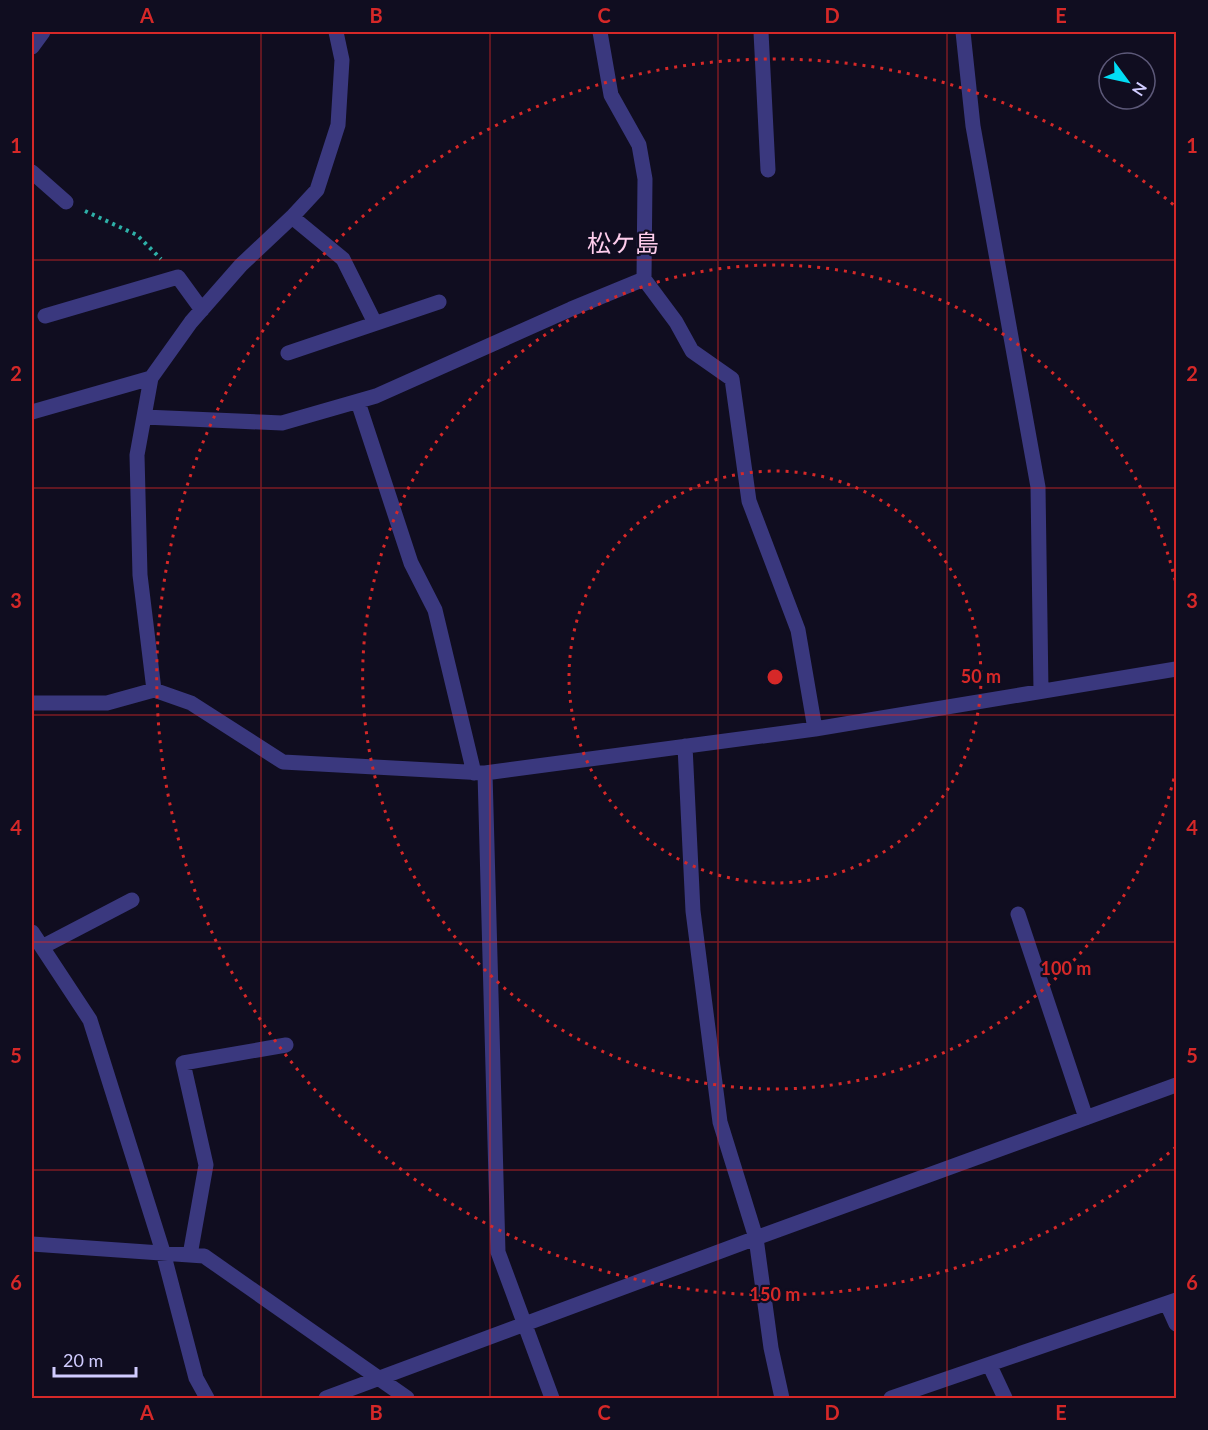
<svg xmlns="http://www.w3.org/2000/svg" width="1208" height="1430" font-family="Lato,'Noto Sans JP',sans-serif">
  <style>
    .lines { fill: none; stroke-linecap: round; stroke-linejoin: round }
    .path { stroke: #2eb0a8; stroke-width: 4; stroke-dasharray: 3 4.5; stroke-linecap: butt }
    .minor { stroke: #3a387e; stroke-width: 15 }
    .grid { fill: none; stroke: #d62828; stroke-width: 1.5; stroke-opacity: 0.55 }
    .ring { fill: none; stroke: #d62828; stroke-width: 3; stroke-dasharray: 3 6 }
    .labels { text-anchor: middle; dominant-baseline: central; stroke-width: 4.5; stroke-linejoin: round; paint-order: stroke }
    .quarter-label { font-size: 24px; fill: #ffceed; stroke: #100d20 }
    .centre { fill: #d62828; stroke: #100d20; stroke-width: 3 }
    .ring-label { font-size: 18px; text-anchor: middle; font-weight: bold; fill: #d62828; stroke: #100d20; stroke-width: 4.5; stroke-linejoin: round; paint-order: stroke }
    .neatline { fill: none; stroke: #d62828; stroke-width: 2 }
    .grid-label { font-size: 20px; text-anchor: middle; font-weight: bold; fill: #d62828 }
  </style>
  <rect width="100%" height="100%" fill="#100d20"/>
  <g class="lines">
    <path class="path" d="M85,211L137,235L161,259"/>
    <path class="minor" d="M600,32L611,95L639,145L645,179L644,279L676,322L692,351L732,379L749,501L798,630L815,729
      M761,32L768,170
      M963,32L973,126L1038,487L1041,691
      M32,47L43,32
      M32,172L66,202
      M292,217L343,259L375,323
      M45,316L178,277L202,310
      M288,353L439,302
      M358,402L411,563L435,610L474,773
      M32,412L151,378
      M144,417L282,423L376,396L571,309L644,279
      M154,690L140,575L137,455L151,378L191,322L241,265L292,217L317,190L338,125L342,60L336,32
      M32,703H107L154,690L191,703L283,762L485,773L815,729L1176,669
      M685,746L693,911L720,1122L756,1238L771,1348L782,1398
      M485,773L498,1252L552,1398
      M1018,914L1086,1118
      M32,932L90,1020L163,1252L196,1378L207,1398
      M42,947L132,900
      M32,1244L204,1256L407,1398
      M190,1255L206,1165L183,1063L286,1045
      M1167,1304L1176,1324
      M990,1366L1005,1398
      M326,1398L756,1238L1176,1085
      M891,1398L1176,1300"/>
  </g>
  <path class="grid" d="M261,32V1398M490,32V1398M718,32V1398M947,32V1398M32,260H1176M32,488H1176M32,715H1176M32,942H1176M32,1170H1176"/>
  <g class="ring">
    <circle cx="775" cy="677" r="206"/>
    <path d="M1176 770A412 412 0 1 1 1176 584"/>
    <path d="M1176 1147A618 618 0 1 1 1176 207"/>
  </g>
  <g class="labels">
    <g class="quarter-label">
      <text x="623" y="242">松ケ島</text>
    </g>
  </g>
  <circle cx="775" cy="677" r="9" class="centre"/>
  <g class="ring-label">
    <text x="981" y="683">50 m</text>
    <text x="1066" y="975">100 m</text>
    <text x="775" y="1301">150 m</text>
  </g>
  <rect width="1208" height="1430" fill="none" stroke="#100d20" stroke-width="66"/>
  <g transform="translate(1127 81) rotate(123)"><circle r="28" fill="#100d20" stroke="#5d5979" stroke-width="1.5"/>
  <path d="M0-4.5L10 22L0 15L-10 22Z" fill="#02ddf4"/>
  <text y="-9" font-size="16" font-weight="bold" text-anchor="middle" fill="#d1ccff">N</text>
  </g>
  <path d="M54 1367v9h82v-9" fill="none" stroke="#d1ccff" stroke-width="3"/>
  <text x="63" y="1367" font-size="18" fill="#d1ccff" stroke="#100d20" stroke-width="4.5" paint-order="stroke">20 m</text>
  <rect x="33" y="33" width="1142" height="1364" class="neatline"/>
  <g class="grid-label">
    <text x="147" y="23">A</text>
    <text x="376" y="23">B</text>
    <text x="604" y="23">C</text>
    <text x="832" y="23">D</text>
    <text x="1061" y="23">E</text>
    <text x="16" y="153">1</text>
    <text x="1192" y="153">1</text>
    <text x="16" y="381">2</text>
    <text x="1192" y="381">2</text>
    <text x="16" y="608">3</text>
    <text x="1192" y="608">3</text>
    <text x="16" y="835">4</text>
    <text x="1192" y="835">4</text>
    <text x="16" y="1063">5</text>
    <text x="1192" y="1063">5</text>
    <text x="16" y="1290">6</text>
    <text x="1192" y="1290">6</text>
    <text x="147" y="1420">A</text>
    <text x="376" y="1420">B</text>
    <text x="604" y="1420">C</text>
    <text x="832" y="1420">D</text>
    <text x="1061" y="1420">E</text>
  </g>
</svg>
